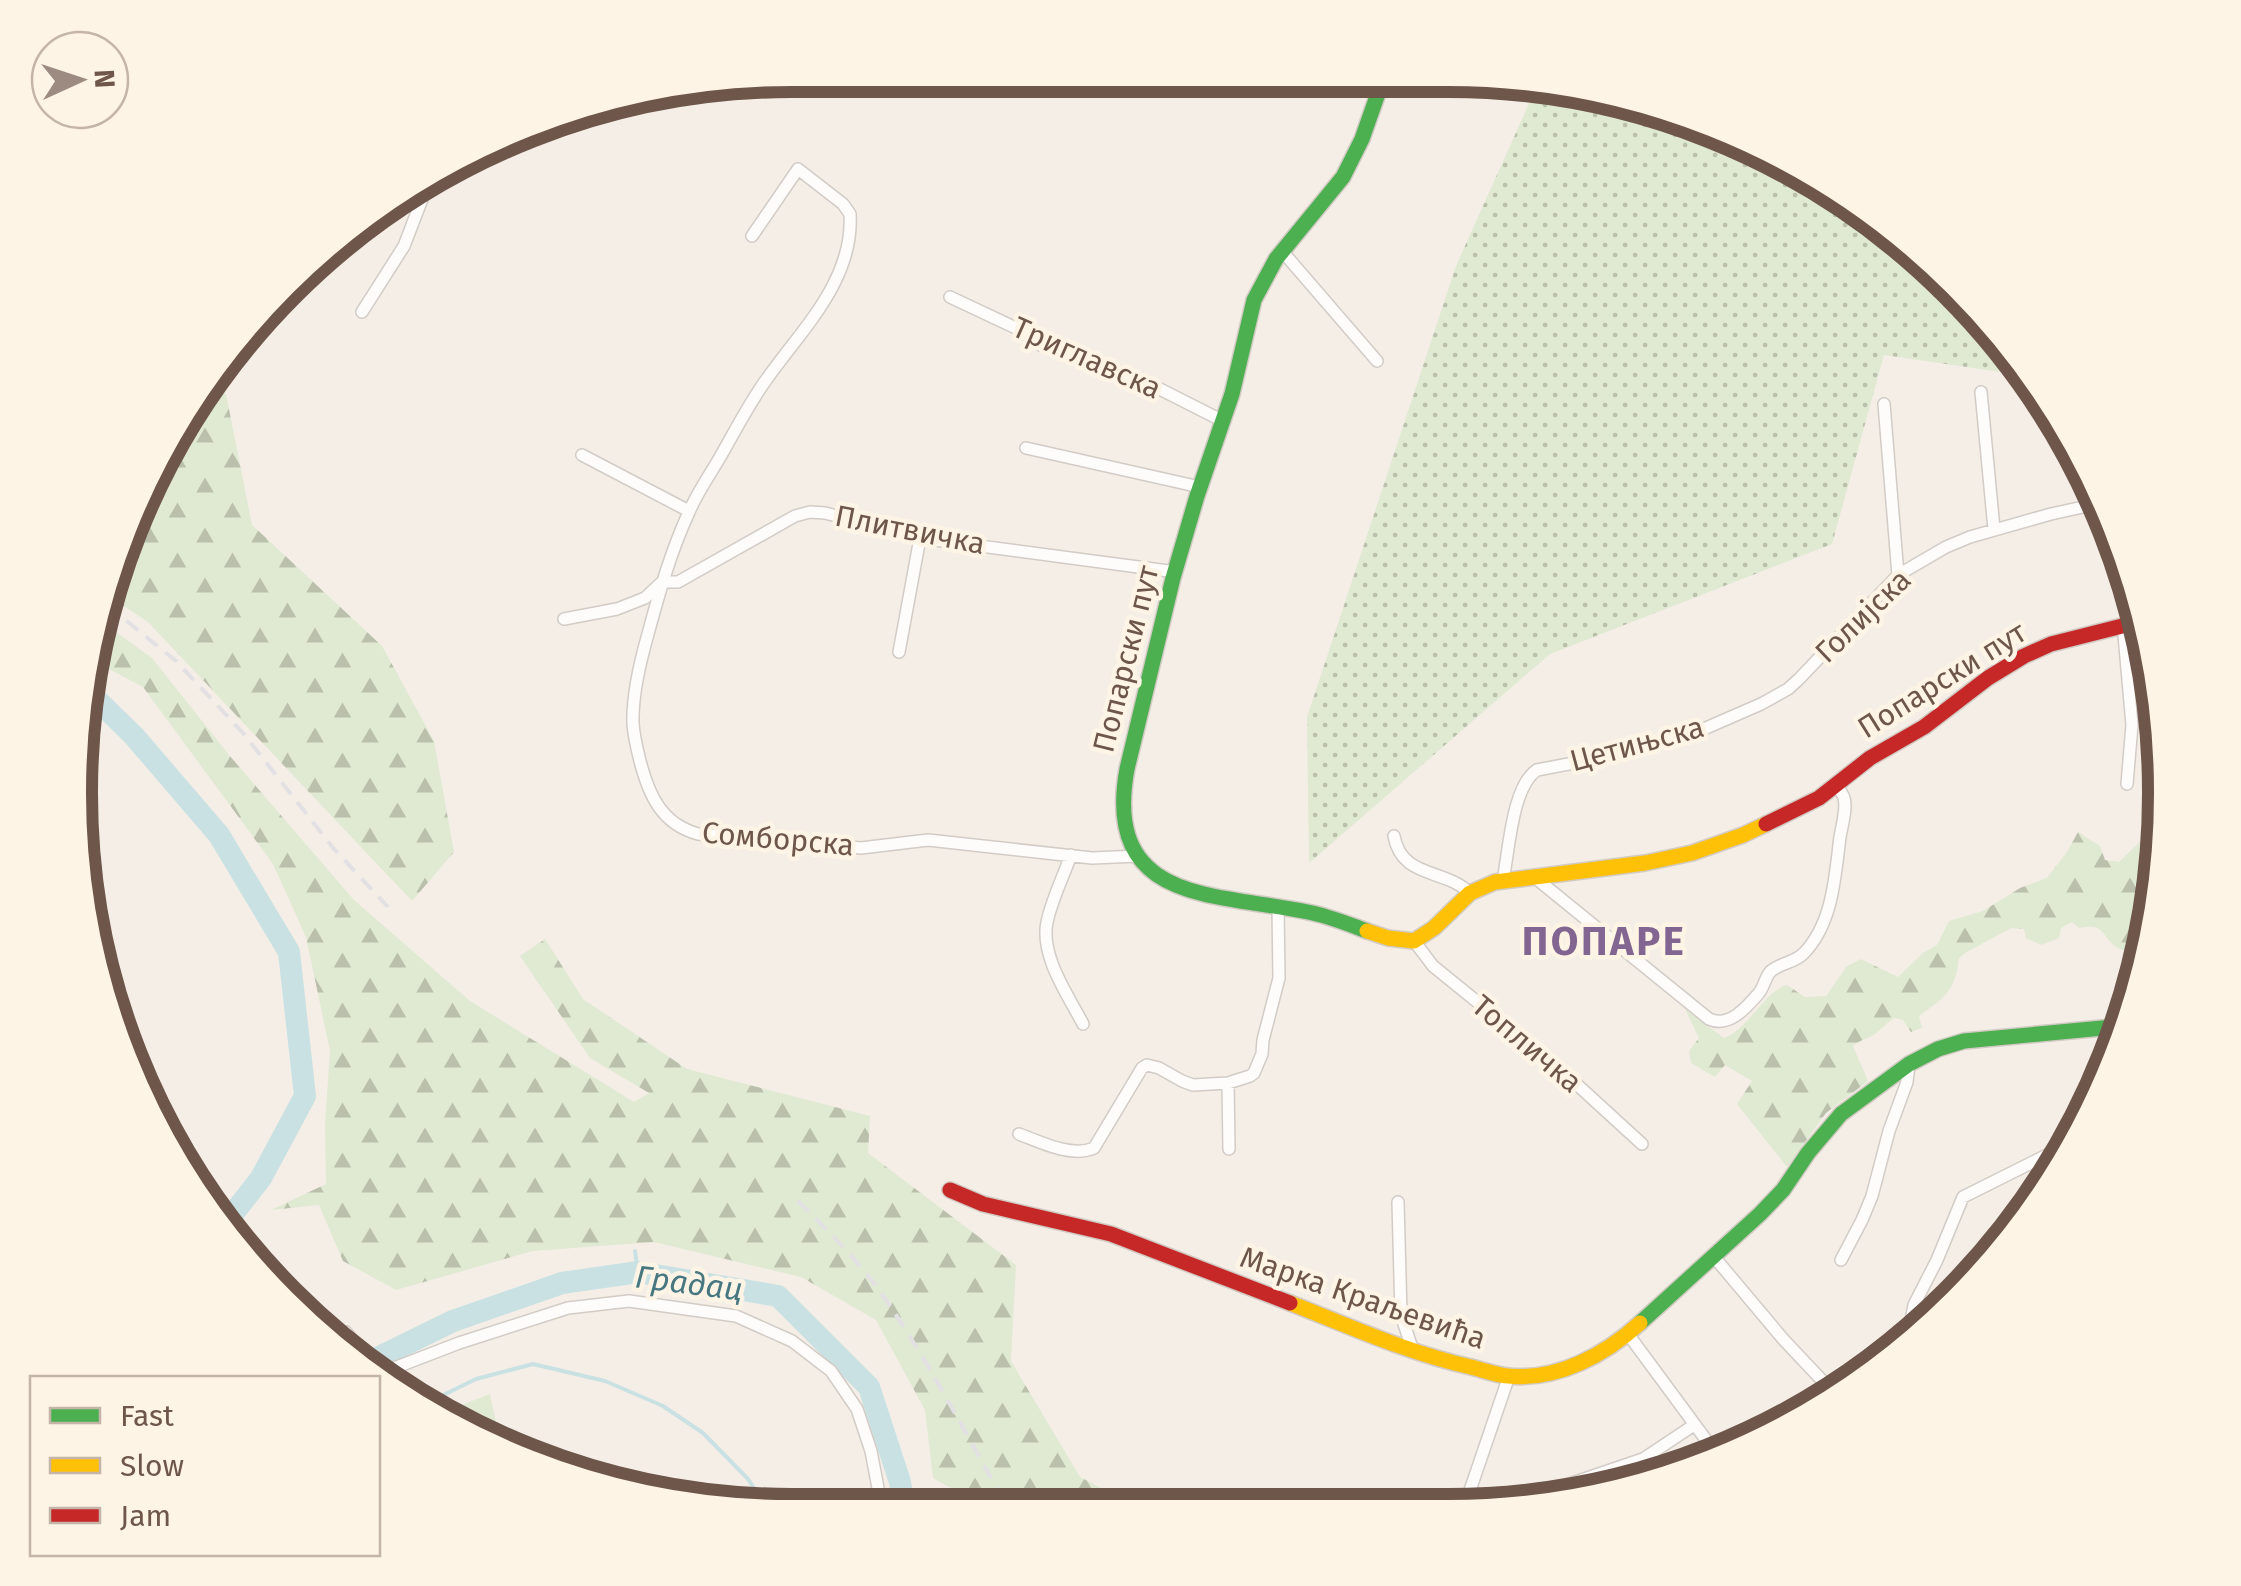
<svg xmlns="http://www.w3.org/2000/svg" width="2241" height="1586" font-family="'Fira Sans',sans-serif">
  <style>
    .grass { fill: url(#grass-dots) }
    .forest { fill: url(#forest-firs) }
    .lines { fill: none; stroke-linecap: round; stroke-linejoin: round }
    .stream { stroke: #c9e1e3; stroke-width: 4 }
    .river { stroke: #c9e1e3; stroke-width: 22 }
    .street-casing { stroke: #d3cbc5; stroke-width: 14 }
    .fast-casing { stroke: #d2cbc4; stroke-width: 18 }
    .slow-casing { stroke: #d2cbc4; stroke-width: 18 }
    .jam-casing { stroke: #d2cbc4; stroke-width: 18 }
    .street { stroke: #fdfcfb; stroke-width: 11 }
    .fast { stroke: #4caf50; stroke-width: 15 }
    .slow { stroke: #ffc107; stroke-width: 15 }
    .jam { stroke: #c62828; stroke-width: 15 }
    .rail { stroke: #e3e0e3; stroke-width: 4; stroke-dasharray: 15 10; stroke-linecap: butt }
    .labels { text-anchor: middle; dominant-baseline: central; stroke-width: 9; stroke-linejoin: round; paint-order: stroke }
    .street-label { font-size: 30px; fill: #6e564a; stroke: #fdf4e6 }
    .water-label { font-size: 32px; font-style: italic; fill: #477780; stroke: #fdf4e6 }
    .district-label { font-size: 40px; font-weight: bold; letter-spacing: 2.5px; fill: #826691; stroke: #fdf4e6 }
    .rim { fill: none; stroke: #6e564a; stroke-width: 12 }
  </style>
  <defs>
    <pattern id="grass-dots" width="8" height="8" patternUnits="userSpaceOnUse" patternTransform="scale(2.5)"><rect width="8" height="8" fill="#e0e9d2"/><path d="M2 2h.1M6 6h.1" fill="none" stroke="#bac0ac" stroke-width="1.8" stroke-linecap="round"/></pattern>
    <pattern id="forest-firs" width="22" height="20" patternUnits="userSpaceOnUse" patternTransform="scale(2.5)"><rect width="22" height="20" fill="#e0e9d2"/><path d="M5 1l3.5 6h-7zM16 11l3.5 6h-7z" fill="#bac0ac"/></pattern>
  </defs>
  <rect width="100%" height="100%" fill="#f4eee7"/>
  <path class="grass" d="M1536,88L1589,89L1807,171L1987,319L2028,376L1884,355L1832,544L1550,654L1309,863L1307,717L1456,266Z"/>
  <path class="forest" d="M212,386L226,394L252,525L382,646L434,741L454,852L412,901L148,622L109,596L130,518Z
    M102,622L152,658L229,755L354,900L470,1001L634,1102L649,1093L590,1058L520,956L545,939L583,999L687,1069L870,1116L868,1153L1016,1265L1011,1361L1080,1477L1138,1507L986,1508L933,1478L925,1410L876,1320L801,1277L654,1242L533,1251L396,1290L343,1261L319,1205L271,1210L326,1184L325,1124L330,1051L306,937L273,864L143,687L92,660Z
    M2078,832L2100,846L2105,860L2119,862L2150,832L2164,836L2148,942L2133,953C2127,951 2121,950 2116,947C2100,935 2106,923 2079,928L2072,922L2061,928L2059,938L2041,945L2026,938L2024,929L2011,928L1965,953L1959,958C1955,992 1945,997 1919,1016L1922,1028L1911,1032L1903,1020L1894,1018C1886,1023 1879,1032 1872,1036C1864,1040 1860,1040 1853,1046L1868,1081L1826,1113L1787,1167L1737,1104L1752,1081L1725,1065L1715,1077L1691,1063L1689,1051L1699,1038L1685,1009L1724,1038C1751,1027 1763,992 1787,985L1805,997L1826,996L1847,966L1861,959L1898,977L1923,953L1937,945L1949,921L1983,911L2020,888L2047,878L2067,852Z
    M490,1394L500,1441L498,1445L476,1437L439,1414Z"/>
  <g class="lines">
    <path class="stream" d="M110,994C127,1026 159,1084 156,1120
      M635,1251L638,1272
      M423,1405L476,1379L533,1364L605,1381L663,1406L703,1433L748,1479L768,1509"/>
    <path class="river" d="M84,690L91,694L134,736L219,835L289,952L305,1096L261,1178L225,1224
      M361,1366L453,1321L562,1283L638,1272L778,1296L869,1387L900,1482L904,1509"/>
    <g class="street-casing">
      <path id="street" d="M752,236L798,169L843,204L850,214C854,281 801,330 766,380C748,405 734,433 719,459C709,476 697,493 689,512C671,551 659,593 648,634C640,662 632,695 633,724C634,737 637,749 640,761C649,796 662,824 698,834L861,848L928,840L1092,858L1138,856
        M1282,251L1377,361
        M950,297L1018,329L1038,344L1138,378L1223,421
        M362,312L404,246L426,189L428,181
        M1981,392L1994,529
        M1884,404L1898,575
        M1026,448L1200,487
        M582,455L689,511
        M662,582H678L795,516L810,512L825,513L920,538L1176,572
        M564,619L617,609L645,598L662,582
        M2123,624L2132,725L2127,784
        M899,652L920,538
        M1394,836C1402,879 1444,868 1470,893
        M1071,855C1063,877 1052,899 1047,922C1040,956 1068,995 1083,1024
        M1533,876L1709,1019C1729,1028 1746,1008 1759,993C1764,987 1765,978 1770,972C1779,963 1795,963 1804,953C1833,923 1835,876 1840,837C1842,825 1847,809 1844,798C1844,796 1837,786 1837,785
        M1503,880C1509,851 1512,786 1537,770L1605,757L1690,735L1761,704L1788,689L1799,679L1898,575L1946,547L1970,537L2051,514L2101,503
        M89,927C99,940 106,956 102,973
        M1414,941L1433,966L1560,1069L1642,1144
        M1228,1083L1229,1149
        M1019,1134C1040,1142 1072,1158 1094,1148L1142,1068L1147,1065L1159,1068L1182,1081L1193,1085L1228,1083L1250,1076L1254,1073L1262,1054L1263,1040L1279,978L1278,908
        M1398,1202L1401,1315L1413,1351
        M1715,1258L1783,1339L1833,1392
        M1841,1260L1862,1220L1872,1196L1889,1131L1907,1082L1909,1064
        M346,1332L358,1347L369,1371
        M1628,1334L1715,1452
        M1907,1342L1914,1305L1937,1260L1963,1197L2073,1142
        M376,1375L459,1343L568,1308L629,1301L736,1316L792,1341L831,1371L857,1409L871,1451L882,1509
        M1549,1491L1643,1459L1694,1425
        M1465,1505L1509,1376"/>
    </g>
    <g class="fast-casing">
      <path id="fast" d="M1367,931C1348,924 1329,916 1308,912C1218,893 1102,905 1127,769L1173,578L1197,496L1232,394L1254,300L1276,259L1343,177L1362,139L1381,85
        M1640,1323L1760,1214L1783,1190L1808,1153L1841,1114L1909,1064L1938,1049L1964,1041L2124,1026"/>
    </g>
    <g class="slow-casing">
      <path id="slow" d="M1367,931L1388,938L1414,941L1434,928L1470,893L1495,882L1645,863L1692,853L1743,835L1766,824
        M1290,1303C1349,1326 1408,1353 1471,1367C1483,1370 1496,1375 1508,1376C1557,1381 1605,1355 1640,1323"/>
    </g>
    <g class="jam-casing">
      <path id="jam" d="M1766,824L1819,798L1870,758L1924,727L1988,678L2024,656L2051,644L2142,621
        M950,1190L983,1204L1111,1234L1290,1303"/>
    </g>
    <use href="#street" class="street"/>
    <use href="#fast" class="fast"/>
    <use href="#slow" class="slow"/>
    <use href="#jam" class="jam"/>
    <path class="rail" d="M107,605L176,661L243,733L334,849L388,907
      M798,1201C829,1232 861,1263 886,1300C931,1366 968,1438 1008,1508"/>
  </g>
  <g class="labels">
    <g class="street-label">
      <text transform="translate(1087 358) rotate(24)">Триглавска</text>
      <text transform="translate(910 530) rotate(11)">Плитвичка</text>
      <text transform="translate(1863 616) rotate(-44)">Голијска</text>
      <text transform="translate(1126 659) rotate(-76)">Попарски пут</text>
      <text transform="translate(1942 680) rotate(-32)">Попарски пут</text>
      <text transform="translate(1637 744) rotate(-15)">Цетињска</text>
      <text transform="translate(778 839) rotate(5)">Сомборска</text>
      <text transform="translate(1527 1044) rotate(40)">Топличка</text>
      <text transform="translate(1363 1298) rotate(19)">Марка Краљевића</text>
    </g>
    <g class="water-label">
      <text transform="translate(689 1283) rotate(7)">Градац</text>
    </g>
    <g class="district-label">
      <text x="1604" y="942">ПОПАРЕ</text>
    </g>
  </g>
  <path d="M0 0H2241V1586H0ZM792 92H1448A700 700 0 0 1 2148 792V794A700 700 0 0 1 1448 1494H792A700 700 0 0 1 92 794V792A700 700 0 0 1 792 92Z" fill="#fdf4e6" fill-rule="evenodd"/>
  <path class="rim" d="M792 92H1448A700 700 0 0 1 2148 792V794A700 700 0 0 1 1448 1494H792A700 700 0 0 1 92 794V792A700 700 0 0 1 792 92Z"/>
  <rect x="30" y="1376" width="350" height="180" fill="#fdf4e6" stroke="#c4b5a8" stroke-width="2.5"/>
  <rect x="50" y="1408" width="50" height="15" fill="#4caf50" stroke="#c4b5a8" stroke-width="2.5"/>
  <text x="120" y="1426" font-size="30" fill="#6e564a">Fast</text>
  <rect x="50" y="1458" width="50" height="15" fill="#ffc107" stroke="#c4b5a8" stroke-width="2.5"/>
  <text x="120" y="1476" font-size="30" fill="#6e564a">Slow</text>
  <rect x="50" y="1508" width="50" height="15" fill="#c62828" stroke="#c4b5a8" stroke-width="2.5"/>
  <text x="120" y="1526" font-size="30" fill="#6e564a">Jam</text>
  <g transform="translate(80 80) rotate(87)"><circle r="48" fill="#fdf4e6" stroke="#c4b5a8" stroke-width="2.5"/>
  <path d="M0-8L18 38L0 25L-18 38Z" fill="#9d8b81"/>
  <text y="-15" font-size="28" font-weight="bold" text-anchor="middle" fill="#6e564a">N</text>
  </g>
</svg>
